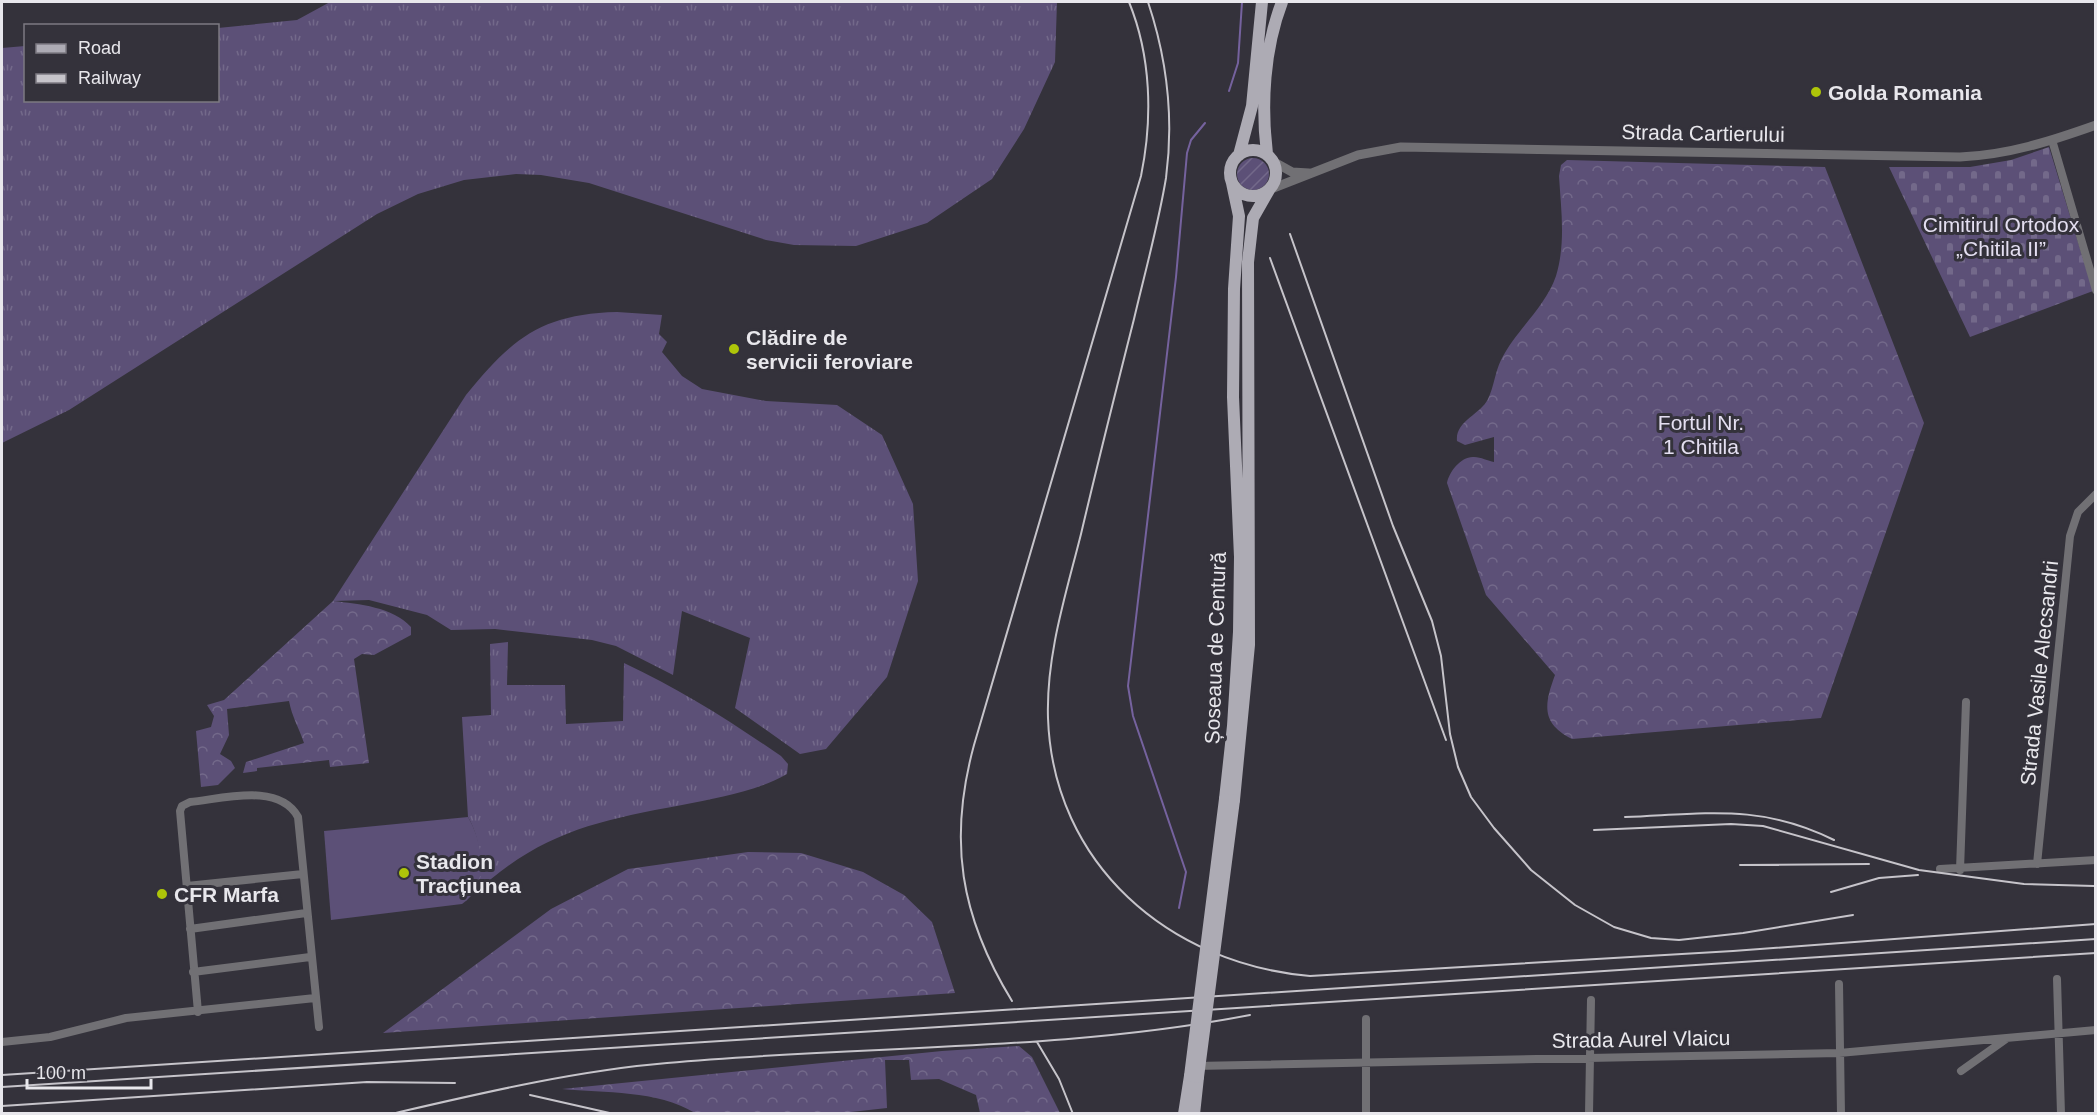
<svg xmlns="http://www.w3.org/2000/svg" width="2097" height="1115" font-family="Arial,sans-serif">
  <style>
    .grass { fill: url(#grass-tufts) }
    .forest { fill: url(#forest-crowns) }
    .cemetery { fill: url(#cemetery-stones) }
    .garden { fill: url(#garden-furrows) }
    .pitch { fill: #5c5077 }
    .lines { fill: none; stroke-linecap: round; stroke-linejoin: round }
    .stream { stroke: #75629e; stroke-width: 2 }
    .minor { stroke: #717074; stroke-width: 8 }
    .tertiary { stroke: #717074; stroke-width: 9 }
    .primary { stroke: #adabb4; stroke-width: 12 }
    .rail { stroke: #c6c4ca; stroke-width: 2 }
    .primary-bridge { stroke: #adabb4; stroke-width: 12 }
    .poi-dot { fill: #aec509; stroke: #34323b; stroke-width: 2 }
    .labels { text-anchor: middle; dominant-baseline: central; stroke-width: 6; stroke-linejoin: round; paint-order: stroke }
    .poi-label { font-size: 21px; font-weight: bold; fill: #e8e7ec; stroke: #34323b; text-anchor: start }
    .street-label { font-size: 21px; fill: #e8e7ec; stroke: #34323b }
    .park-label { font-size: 21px; fill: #e4dff1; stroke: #34323b }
  </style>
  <defs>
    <pattern id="grass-tufts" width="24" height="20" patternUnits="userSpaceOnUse" patternTransform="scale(1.5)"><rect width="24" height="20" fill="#5c5077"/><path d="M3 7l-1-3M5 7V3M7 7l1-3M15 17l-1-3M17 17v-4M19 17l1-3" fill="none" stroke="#73698a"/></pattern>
    <pattern id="forest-crowns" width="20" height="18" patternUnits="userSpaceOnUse" patternTransform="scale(1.5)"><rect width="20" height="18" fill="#5c5077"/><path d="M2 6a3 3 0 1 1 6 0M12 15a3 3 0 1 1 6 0" fill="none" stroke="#73698a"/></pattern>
    <pattern id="cemetery-stones" width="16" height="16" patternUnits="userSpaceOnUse" patternTransform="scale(1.5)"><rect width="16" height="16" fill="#5c5077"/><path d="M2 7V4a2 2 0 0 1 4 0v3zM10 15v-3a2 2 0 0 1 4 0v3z" fill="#73698a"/></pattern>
    <pattern id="garden-furrows" width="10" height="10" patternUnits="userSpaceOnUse" patternTransform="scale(1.5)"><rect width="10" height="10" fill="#5c5077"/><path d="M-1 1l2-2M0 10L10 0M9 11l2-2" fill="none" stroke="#73698a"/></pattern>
  </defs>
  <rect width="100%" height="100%" fill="#34323b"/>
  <path class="grass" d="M330,2H1057L1055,62L1024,129L992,179L927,223L856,246L794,245L766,240L589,183L541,175L516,174L464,180L418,194L377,214L69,410L2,443V48L25,46L26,100H218V28L297,20Z
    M617,312L662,315L659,334L667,342L662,352L682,376L702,389L766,401L837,405L882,435L913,504L918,581L887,677L826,749L800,754L735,708L750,638L682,611L673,675L616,646L592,640L495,629L451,630L427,615L369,600L333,601L466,395C512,338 542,314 617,312Z
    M508,642L507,685H565L566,724L623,721L624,663C680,689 730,721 781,756L788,764L787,774C756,792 717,798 682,805C595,821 539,833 473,895C485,873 481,839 468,817L462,717L491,715L490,644Z"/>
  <path class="forest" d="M1567,160L1825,167L1924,423L1821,718L1572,739C1541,723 1544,705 1555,675L1486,595L1447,483C1449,472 1461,456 1474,457C1481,457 1488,461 1494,462V437L1465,445L1457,441C1455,421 1480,415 1488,399C1494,387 1495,372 1501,360C1516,330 1545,308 1556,276C1566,243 1561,209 1559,176L1561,165Z
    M333,601C359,604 393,607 411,627V635L374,655L362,654L354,659L369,763L330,767L329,760L257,768V771L243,773L246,762L304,743C299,728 292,717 289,701L227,709L229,735L220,754L231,761L235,768L218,785L201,787L196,731L211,727L214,716L207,705L224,700Z
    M748,852L801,853L863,872L904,895L932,922L955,993L383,1033L551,909L628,869Z
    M1019,1046L1032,1057L1060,1113H980L976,1095L939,1079L911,1080L909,1060H885L887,1108L833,1114L695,1113C657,1090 605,1093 562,1089L942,1051Z"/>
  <path class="cemetery" d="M2049,147L2093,291L1970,337L1889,167H1970L2011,160Z"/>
  <path class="garden" d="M1237 174a16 16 0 1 1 32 0a16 16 0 1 1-32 0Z"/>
  <path class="pitch" d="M468,817C483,842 490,886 462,904L331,920L324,831Z"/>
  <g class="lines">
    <path class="stream" d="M1229,91L1238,63L1242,2
      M1179,908L1186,872L1133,716L1128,686L1176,277L1187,153L1191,140L1205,123"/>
    <path class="minor" d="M2052,140L2096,290
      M2037,864L2070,536L2078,512L2096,494
      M1940,869L2096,860
      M1960,870L1966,702
      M187,886L303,874
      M190,929L306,913
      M193,972L310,957
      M2057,979L2061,1114
      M1839,984L1841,1114
      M198,1012L180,811L182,806L190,802C222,799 279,782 298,817L319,1027
      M2,1042L50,1037L126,1018L315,998
      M1195,1066L1839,1053L2096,1030
      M1961,1071L2006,1039
      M1366,1114V1019
      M1589,1114L1591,1000"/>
    <path class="tertiary" d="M1274,162L1292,172L1309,173
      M1271,189L1358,155L1401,147L1960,157C2008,155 2051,141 2096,125"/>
    <path class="primary" d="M1230 173a23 23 0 1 1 46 0a23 23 0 1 1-46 0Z
      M1267,154C1261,104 1264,49 1282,2
      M1239,155L1252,106L1262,2
      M1225,799L1233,726L1239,632L1240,557L1233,397L1234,289L1239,216L1232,183
      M1234,800L1249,645L1248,262L1253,218L1269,190
      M1184,1114L1190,1076
      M1194,1114L1198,1077"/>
    <path class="rail" d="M1148,2C1167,59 1174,118 1166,178C1158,226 1145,272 1134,319C1116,390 1098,462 1081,534C1066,594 1046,655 1048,718C1053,864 1169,964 1310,976L1733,951L2096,924
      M1290,234L1393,526L1432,621L1441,656L1450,734L1458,767L1471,797L1494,828L1531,870L1575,905L1614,927L1651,938L1679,940L1743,933L1853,915
      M1270,258L1446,740
      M1625,817C1704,814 1760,803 1834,840
      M1594,830L1731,824L1763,826L1919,870L2024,884L2094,886
      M1740,865L1869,864
      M1831,892L1879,878L1918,875
      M1012,1001C960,916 948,840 974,745L1141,176C1153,118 1151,56 1129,2
      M1037,1042L1059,1079L1073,1114
      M2,1075L2096,939
      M2,1087L2096,953
      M530,1095L614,1114
      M2,1106L367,1082L455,1083
      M391,1114C482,1093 574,1071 667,1063C861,1045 1059,1052 1250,1015"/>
    <path class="primary-bridge" d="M1190,1076L1225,799
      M1198,1077L1234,800"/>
  </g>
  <g class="poi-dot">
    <circle cx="1816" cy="92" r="6"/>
    <circle cx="734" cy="349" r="6"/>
    <circle cx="404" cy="873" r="6"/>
    <circle cx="162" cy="894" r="6"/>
  </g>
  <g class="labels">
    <g class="poi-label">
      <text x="1828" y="92">Golda Romania</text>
      <text x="746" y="337">Clădire de<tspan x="746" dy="24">servicii feroviare</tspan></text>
      <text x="416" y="861">Stadion<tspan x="416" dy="24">Tracțiunea</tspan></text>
      <text x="174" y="894">CFR Marfa</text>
    </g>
    <g class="street-label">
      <text transform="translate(1703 133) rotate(1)">Strada Cartierului</text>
      <text transform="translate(1215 648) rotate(-88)">Șoseaua de Centură</text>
      <text transform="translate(2039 673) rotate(-84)">Strada Vasile Alecsandri</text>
      <text transform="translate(1641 1039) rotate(-1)">Strada Aurel Vlaicu</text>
    </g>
    <g class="park-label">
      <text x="2001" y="224">Cimitirul Ortodox<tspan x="2001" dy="24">„Chitila II”</tspan></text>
      <text x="1701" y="422">Fortul Nr.<tspan x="1701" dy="24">1 Chitila</tspan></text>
    </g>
  </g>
  <rect width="2097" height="1115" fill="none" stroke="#e8e7ec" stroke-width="6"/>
  <rect x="24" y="24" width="195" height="78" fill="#34323b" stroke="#7c7a82" stroke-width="1.5"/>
  <rect x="36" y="44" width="30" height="9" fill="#adabb4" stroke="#7c7a82" stroke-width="1.5"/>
  <text x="78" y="54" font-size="18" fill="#e8e7ec">Road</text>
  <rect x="36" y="74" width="30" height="9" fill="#c6c4ca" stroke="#7c7a82" stroke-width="1.5"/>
  <text x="78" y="84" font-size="18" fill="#e8e7ec">Railway</text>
  <path d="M27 1079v9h124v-9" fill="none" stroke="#e8e7ec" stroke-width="3"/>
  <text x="36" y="1079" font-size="18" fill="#e8e7ec" stroke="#34323b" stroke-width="4.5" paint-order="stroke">100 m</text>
</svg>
